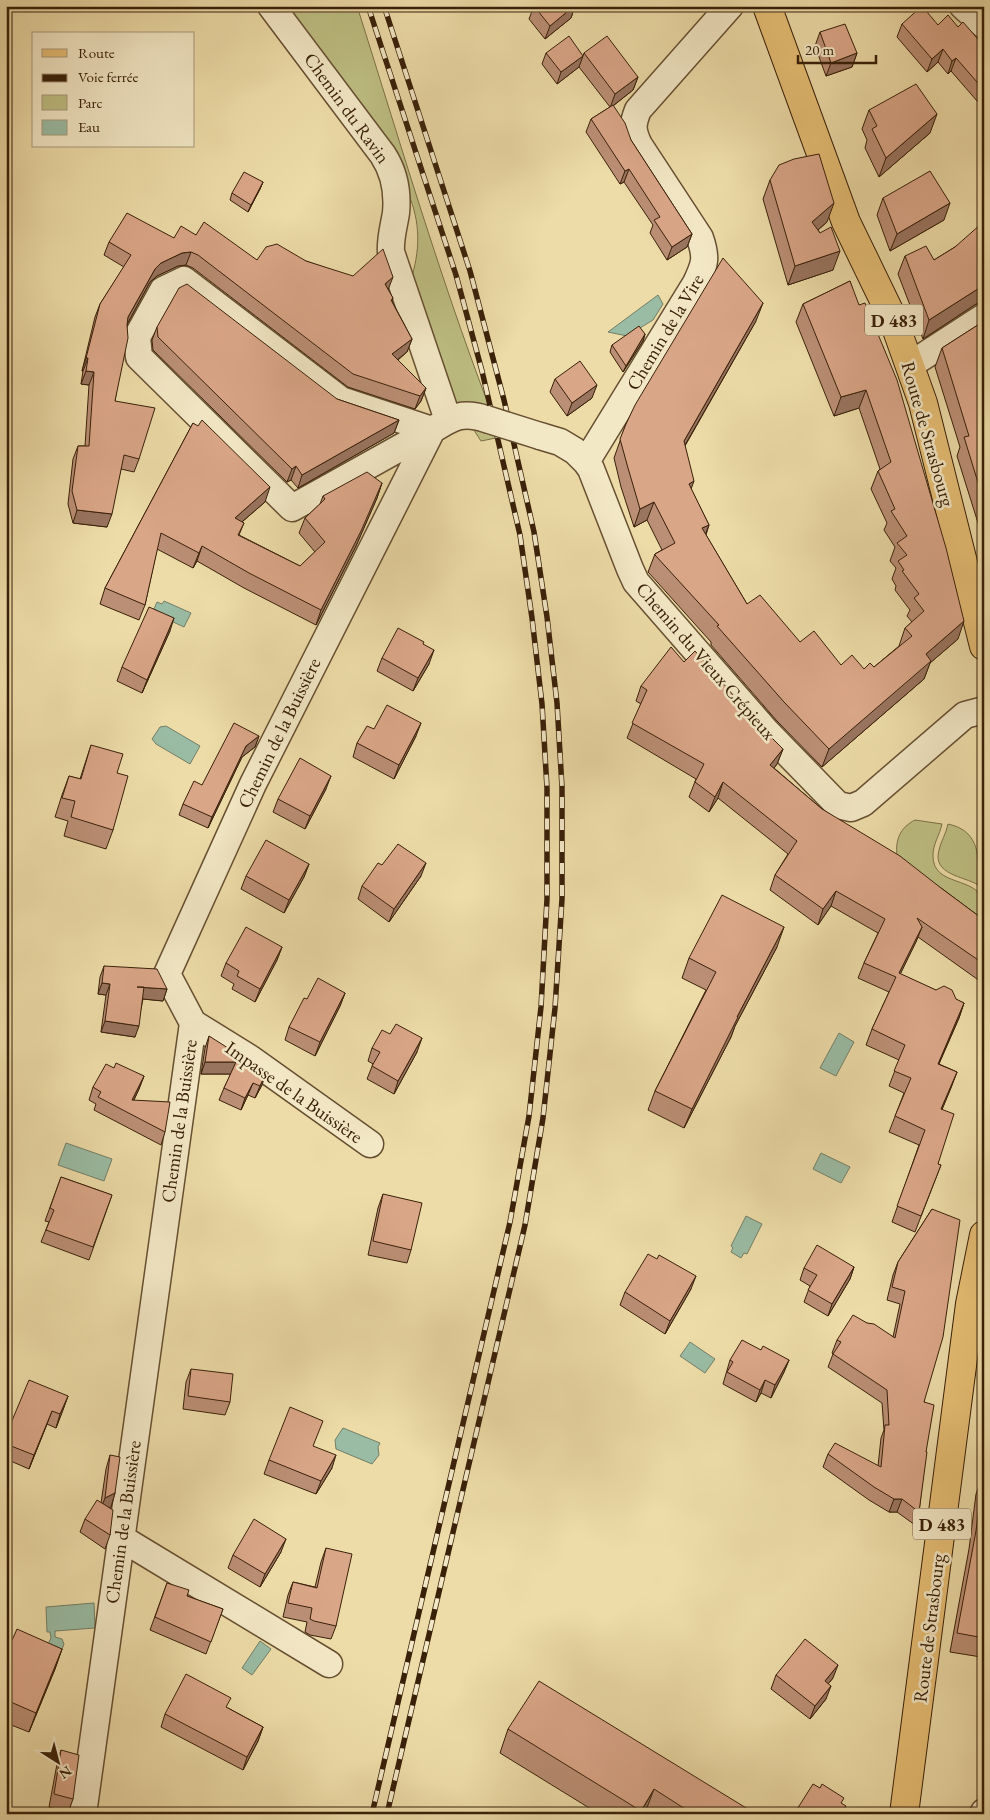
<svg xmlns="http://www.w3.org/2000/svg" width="990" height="1820" font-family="'EB Garamond',serif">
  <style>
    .green { fill: #bebf83; stroke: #7c7046 }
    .water { fill: #9abca4; stroke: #737e66 }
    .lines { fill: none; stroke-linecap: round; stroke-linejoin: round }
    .minor-casing { stroke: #664f31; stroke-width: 29 }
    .major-casing { stroke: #392009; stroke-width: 30 }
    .minor { stroke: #f3e8c6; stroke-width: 26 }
    .major { stroke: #e6be74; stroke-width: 28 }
    .rail-casing { stroke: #392009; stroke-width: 5.5 }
    .rail { stroke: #f3e8c6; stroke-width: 4; stroke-dasharray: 11; stroke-linecap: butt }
    .minor-bridge-casing { stroke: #664f31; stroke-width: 29; stroke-linecap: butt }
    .minor-bridge { stroke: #f3e8c6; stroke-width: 26 }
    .wall { fill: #bb8f75; stroke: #392009 }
    .shaded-wall { fill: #99745f; stroke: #392009 }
    .building { fill: #daa688; stroke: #392009 }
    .labels { text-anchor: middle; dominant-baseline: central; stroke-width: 5; stroke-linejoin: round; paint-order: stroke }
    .shield { fill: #f3e8c6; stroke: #715c42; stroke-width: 1 }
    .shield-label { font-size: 18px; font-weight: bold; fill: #392009 }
    .street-label { font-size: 19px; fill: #392009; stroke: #f3e8c6 }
  </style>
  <rect width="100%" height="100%" fill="#eddca8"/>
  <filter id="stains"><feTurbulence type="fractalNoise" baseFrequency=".004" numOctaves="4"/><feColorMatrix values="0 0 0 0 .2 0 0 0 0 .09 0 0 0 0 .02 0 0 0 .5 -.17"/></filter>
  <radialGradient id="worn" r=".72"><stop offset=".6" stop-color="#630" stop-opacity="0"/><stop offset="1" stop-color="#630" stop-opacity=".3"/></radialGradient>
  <path class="green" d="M269,6H357C403,151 445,296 501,437L481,441L447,389L412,276C421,246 420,216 405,187Z
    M915,820L942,824C940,834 933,844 933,855C932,888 978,875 984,903C984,907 984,912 984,915L979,918L897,855C895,839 901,827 915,820Z
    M948,824C981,831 979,859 978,885C964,876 932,875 939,850C941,841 946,834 948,824Z"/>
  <path class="water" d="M658,295L663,304L653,320L627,336L608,332Z
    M164,601L191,613L184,627L158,615L159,612L154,609L157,602L162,604Z
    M166,726L200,746L190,764L156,744L152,739L160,727Z
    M839,1033L854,1042L836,1076L820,1068Z
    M66,1143L112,1159L104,1181L58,1165Z
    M821,1153L850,1167L841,1183L813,1169Z
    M746,1216L762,1224L747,1254L744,1253L741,1258L731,1252L733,1248L731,1246Z
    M690,1342L715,1359L705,1373L680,1356Z
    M343,1428L380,1443L378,1447L379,1455L372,1464L336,1449L335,1440Z
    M94,1603L95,1628L55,1631V1637L62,1639L64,1644L61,1652L48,1644L51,1638L50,1632H47L46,1607Z
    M260,1641L271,1649L252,1675L242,1668Z"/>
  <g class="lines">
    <g class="minor-casing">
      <path id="minor" d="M271,6L383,155C394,172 398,192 396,213C394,226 390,238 391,252L448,420
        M963,6L984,25
        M910,365L984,317
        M432,430L292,508L139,357L137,337L163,290L184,280L341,400L432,430C453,417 462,411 486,419
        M540,436L560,442L575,451L586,462L591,469L630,569L636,582L766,731L838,805L851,808L863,803L965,715L984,710
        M586,462L696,283C705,264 707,258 700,238L639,145C632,130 632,125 638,110L730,6
        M193,1023L251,1059L370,1144
        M121,1538L329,1664
        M83,1814L193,1023L167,974L253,784L432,430
        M983,1814L984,1812"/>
    </g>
    <g class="major-casing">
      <path id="major" d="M767,6L846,222L893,319L923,403L984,646
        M904,1814L970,1304L984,1235"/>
    </g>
    <use href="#minor" class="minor"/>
    <use href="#major" class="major"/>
    <g class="rail-casing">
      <path id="rail" d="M368,6L456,275L482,371L520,535L532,618L542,704L547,788V899L541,1007L529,1116L510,1222L372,1814
        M384,6L470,271L504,400L534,532L547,617L557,703L562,787V899L555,1008L543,1118L525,1225L387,1814"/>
    </g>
    <use href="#rail" class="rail"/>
    <g class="minor-bridge-casing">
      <path id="minor-bridge" d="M486,419L540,436"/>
    </g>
    <use href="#minor-bridge" class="minor-bridge"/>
  </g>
  <path class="wall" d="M534,6H575L571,18L545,39L529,19Z
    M902,24L938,25L958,27L984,46V109L951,71L948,74L938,62L927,72L897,37Z
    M820,32L857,53L852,67L826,76L815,46Z
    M546,53L583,56L584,53L638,77L633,90L613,106L631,140L692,234L687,247L667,260L650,233L653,225L624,182L620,184L586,132L591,119L610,107L579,67L557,84L542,64Z
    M869,110L930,133L879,177L865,148L867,140L862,129Z
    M770,180L827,222L818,230L820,233L833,270L788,285L763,199Z
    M263,182L260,189L248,212L230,200L232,193Z
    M883,198L944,220L890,251L877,215Z
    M984,229V302L976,304L923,339L898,274L905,256L934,260Z
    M196,235L257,260L306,261L388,290L393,298L392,301L412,339L407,352L398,360L426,388L421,401L415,409L348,387L193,268L186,265L178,266L157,276L150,282L127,324L115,401L139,459L134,472L121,469L107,527L73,523L68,504L73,459L78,446H85L89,385L81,384L83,371H82L95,317L100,304L124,267L104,255L109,242L174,238Z
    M850,281L958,639L930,663L924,679L822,767L777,721L711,645V642L649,573L648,572L655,554L662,550L647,520L634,527L621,487L614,458L626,424L756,321L685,446L691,489L709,525L706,535L747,604L800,642L841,665L864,669L874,667L899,646L905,628L912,622L907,616L910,610L895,590L896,586L892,579L896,568L890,561L895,547L884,530L887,523L871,489L878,471L880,469L859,408L834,416L796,322L803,304Z
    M984,321V542L957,456L960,447L935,367L942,348Z
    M157,327L337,399L399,420L394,433L298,488L291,480L287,482L153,350L152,340Z
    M645,334L643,341L623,372L610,352L612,345Z
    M555,379L592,398L567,416L550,392Z
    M193,423L265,502L242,522L244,523L239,535L300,566L315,552L299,533L305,518L320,504L323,496L382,483L377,498L356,546L316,625L244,588L197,561L193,568L157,549L145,605L139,620L100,604L105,588Z
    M170,631L142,693L117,681L122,667Z
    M423,644L429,664L413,691L377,671L382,658Z
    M684,662L760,726L783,749L777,764L774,768L822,809L941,888L984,920V984L918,937L900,974L964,1003L959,1018L939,1064L957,1072L942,1109L938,1164L941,1165L915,1232L892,1222L919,1145L889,1132L904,1093L889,1086L899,1060L866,1045L872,1029L889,992L858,978L864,963L878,933L831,906L818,925L770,890L775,875L788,854L718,798L709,812L689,797L696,779L627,738L641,704L636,701L641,686Z
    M374,729L416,736L394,779L353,757L357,743Z
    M259,736L255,747L242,757L208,828L179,815L183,804L202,785Z
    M91,745L117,773L113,830L106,849L64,836L68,821L55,817L62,795L69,776L80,779Z
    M326,789L305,829L273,812L278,799Z
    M309,864L304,877L284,913L241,889L246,876Z
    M382,865L421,876L389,922L358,899L362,886Z
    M282,947L277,960L255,1002L232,989L234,984L221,976L226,963Z
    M777,947L735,1026L731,1037L684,1128L648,1110L655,1091L706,990L682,978L689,958Z
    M104,966L167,989L163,1001L143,999L135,1037L101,1032L106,995L98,994L100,977Z
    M345,993L340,1006L315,1056L285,1040L289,1027L307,999Z
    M209,1036L262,1085L255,1098L248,1095L241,1110L219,1100L224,1088L231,1074H201L205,1048Z
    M372,1048L417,1052L394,1094L367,1079L373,1064L368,1061Z
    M114,1068L144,1076L139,1089L134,1100L165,1132L161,1145L94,1110L96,1104L89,1100L93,1087Z
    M61,1177L112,1195L89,1260L41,1242L49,1222L45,1221Z
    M383,1194L411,1250L407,1263L368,1255L378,1208Z
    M932,1209L924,1402L926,1452L919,1512L915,1525L897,1512H889L869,1500L823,1467L828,1454L878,1466L881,1438L884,1430L882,1403L828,1367L833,1354L832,1353L837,1340L867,1323L893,1337L900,1304L887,1300L893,1275L898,1262Z
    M854,1267L850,1279L828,1316L804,1302L810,1286L800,1280L804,1268Z
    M691,1289L665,1334L620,1305L625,1292Z
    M761,1350L789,1360L784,1372L771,1398L761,1393L756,1402L723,1384L730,1360Z
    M191,1369L230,1402L225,1415L183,1409L186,1382Z
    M68,1396L56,1428L47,1424L29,1469L6,1459V1435Z
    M110,1455L115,1493L111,1507H109L110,1535L105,1549L80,1532L85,1519L101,1503L106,1469Z
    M269,1460L332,1468L316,1494L264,1474Z
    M983,1475L984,1648L981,1657L950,1652L969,1549L976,1494Z
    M326,1548L336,1626L331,1639L310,1635L305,1632L307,1622L283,1617L288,1595L293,1582L315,1587L321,1562Z
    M281,1552L260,1587L228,1568L233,1555Z
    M167,1583L187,1596L223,1609L206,1654L150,1630Z
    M62,1649L55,1669L29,1732L6,1723V1654Z
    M776,1675L833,1678L828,1684L826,1699L810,1719L771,1689Z
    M228,1708L263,1727L258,1741L243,1770L161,1727L165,1714Z
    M508,1729L756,1814H647L645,1813V1814H599L500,1753Z
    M61,1750L73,1799L68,1813L49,1807L57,1764Z"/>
  <path class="shaded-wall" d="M574,6H575L571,18L545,39L550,26Z
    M943,49L938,62L927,72L932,59Z
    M857,53L852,67L826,76L831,63Z
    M583,56L579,67L557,84L561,72Z
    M956,58L951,71L948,74L952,61Z
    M638,77L633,90L610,108L615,94Z
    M937,114L930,133L879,177L886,158Z
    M629,169L624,182L620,184L625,171Z
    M263,182L260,189L248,212L251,205Z
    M834,203L827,222L805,241L812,222Z
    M950,203L944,220L890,251L897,234Z
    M692,234L687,247L667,260L672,247Z
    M840,251L833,270L788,285L795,266Z
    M191,252L186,265L178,266L157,276L150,282L124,330L128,317L155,269L161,263L182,253Z
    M393,277L388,290L385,284Z
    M984,285V299L983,302L976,304L923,339L929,320Z
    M763,303L756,321L677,459L684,441Z
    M645,334L643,341L623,372L626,366Z
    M412,339L407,352L388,367L392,354Z
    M86,358H88L83,371H82Z
    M86,371L94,372L89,385L81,384Z
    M597,385L592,398L567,416L572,403Z
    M426,388L421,401L415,409L420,396Z
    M866,390L859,408L834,416L841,397Z
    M399,420L394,433L298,488L302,475Z
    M296,466L291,480L287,482L292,469Z
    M694,481L687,500L689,484Z
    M382,483L377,498L356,546L316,625L321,610Z
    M270,487L265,502L229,533L235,518Z
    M654,502L647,520L634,527L640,509Z
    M77,510L112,514L107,527L73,523Z
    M709,525L702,543V528Z
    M202,546L197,561L193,568L199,553Z
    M174,618L170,631L142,693L147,680Z
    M964,621L958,639L930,663L924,679L822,767L829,749L926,654Z
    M434,650L429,664L413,691L418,678Z
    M421,723L416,736L394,779L399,765Z
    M259,736L255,747L242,757L208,828L212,817L246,746Z
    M783,749L777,764L764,781L770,765Z
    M331,776L326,789L305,829L310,816Z
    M723,782L718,798L709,812L715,797Z
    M426,863L421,876L389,922L394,909Z
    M309,864L304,877L284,913L289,900Z
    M836,891L831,906L818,925L823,909Z
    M784,927L777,947L735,1026L731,1037L684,1128L692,1109L737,1017Z
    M922,927L916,942L893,989L899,973Z
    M282,947L277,960L255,1002L260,989Z
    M102,983L110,984L106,995L98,994Z
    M137,987L167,989L163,1001L133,998Z
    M345,993L340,1006L315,1056L320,1042Z
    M964,1003L959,1018L932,1079L938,1064Z
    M105,1021L139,1026L135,1037L101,1032Z
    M422,1038L417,1052L394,1094L398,1081Z
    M205,1062H236L232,1074H201Z
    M957,1072L951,1088L936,1124L941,1109Z
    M266,1073L262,1085L255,1098L260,1086Z
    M144,1076L139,1089L128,1112L132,1100Z
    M253,1083L248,1095L241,1110L245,1098Z
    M854,1267L850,1279L828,1316L832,1304Z
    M696,1276L691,1289L665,1334L670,1321Z
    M789,1360L784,1372L771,1398L775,1385Z
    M765,1380L761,1393L756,1402L760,1390Z
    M68,1396L63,1410L56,1428L60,1414Z
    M52,1411L47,1424L29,1469L34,1455Z
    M336,1455L332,1468L316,1494L321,1481Z
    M115,1493L111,1507L100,1511L105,1498Z
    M894,1499H902L897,1512H889Z
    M286,1539L281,1552L260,1587L265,1574Z
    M62,1649L55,1669L29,1732L36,1713Z
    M838,1665L833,1678L820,1694L825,1681Z
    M831,1686L826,1699L810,1719L815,1706Z
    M263,1727L258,1741L243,1770L247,1757Z
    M654,1789L645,1813V1814H640Z"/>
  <path class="building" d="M534,6H574L550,26Z
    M922,6L938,25L948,15L958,27L963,22L984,46V90L956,58L952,61L943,49L932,59L902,24Z
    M845,24L857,53L831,63L820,32Z
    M569,36L583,56L561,72L546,53Z
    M607,36L638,77L615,94L584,53Z
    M916,84L937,114L886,158L872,129L877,126L869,110Z
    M613,105L625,123L631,140L692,234L672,247L654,220L660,217L629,169L625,171L591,119Z
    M819,154L834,203L812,222L820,233L831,227L840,251L795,266L770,180L779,165L794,159Z
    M930,171L950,203L897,234L883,198Z
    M244,172L263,182L251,205L232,193Z
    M127,213L174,238L181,226L196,235L204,222L257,260L266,247L277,244L306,261L353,276L383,249L393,277L385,284L393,298L391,300L412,339L392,354L426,388L420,396L353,374L198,255L191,252L182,253L161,263L155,269L128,317L127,325L128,338L115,401L155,408L139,459L124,455L112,514L77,510L72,491L78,446H89L94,372L86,371L88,358H86L100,304L131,255L109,242Z
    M981,224L984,229V285L929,320L905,256L926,246L934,260L955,247Z
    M723,258L763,303L684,441L694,481L689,484L709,525L702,528L747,604L760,595L800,642L814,631L841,665L852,655L864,669L870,663L874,667L912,636L905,628L924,611L914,598L919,594L902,571L904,570L898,561L907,555L897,543L907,536L891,511L895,509L878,471L891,462L866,390L841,397L803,304L850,281L859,305L865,303L897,380L946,548L964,621L926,654L931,661L829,749L784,702L717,626L719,625L655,555V554L675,543L654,502L640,509L628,468L620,439L626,424L635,405Z
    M187,284L337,399L399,420L302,475L296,466L292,469L158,337L157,327L179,288Z
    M984,321V502L964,437L969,436L942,348Z
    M639,326L645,334L626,366L612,345Z
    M580,361L597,385L572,403L555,379Z
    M202,420L270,487L235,518L244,523L238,535L300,566L325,542L305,518L325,499L323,496L367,472L382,483L361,531L321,610L249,573L202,546L199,553L161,533L145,605L105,588L193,423L198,426Z
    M149,607L174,618L147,680L122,667Z
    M398,628L424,642L423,644L434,650L418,678L382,658Z
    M671,647L684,662L695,651L760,726L783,749L770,765L822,809L900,856L941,888L984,920V964L917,918L922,927L899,973L936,990L944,986L952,990L956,999L964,1003L938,1064L957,1072L941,1109L954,1114L938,1164L941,1165L921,1216L897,1206L925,1130L895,1116L911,1078L894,1071L905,1045L872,1029L896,977L864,963L885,919L836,891L823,909L775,875L797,841L723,782L715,797L695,782L704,764L632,723L647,690L641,686Z
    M387,705L421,723L399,765L357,743L367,726L374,729Z
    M234,723L259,736L246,746L212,817L183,804L194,781L202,785Z
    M91,745L123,754L117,773L128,776L113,830L71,817L75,801L62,798L69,776L81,779Z
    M300,758L331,776L310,816L278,799Z
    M266,840L309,864L289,900L246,876Z
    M398,844L426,863L394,909L362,886L378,863L382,865Z
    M722,895L784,927L737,1017H738L692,1109L655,1091L716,972L689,958Z
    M246,927L282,947L260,989L237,976L239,971L226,963Z
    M104,966L157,969L167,989L137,987H144L139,1026L105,1021L110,984L102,983Z
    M318,978L345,993L320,1042L289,1027L304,998L307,999Z
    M396,1024L422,1038L398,1081L372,1066L380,1052L372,1048L382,1030L390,1034Z
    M209,1036L247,1060L266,1073L260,1086L253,1083L245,1098L224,1088L236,1062H205Z
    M116,1063L144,1076L132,1100L170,1102L165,1132L98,1097L101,1092L93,1087L106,1064L114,1068Z
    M61,1177L112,1195L93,1247L46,1230L54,1210L50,1208Z
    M383,1194L422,1203L411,1250L373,1241Z
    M932,1209L960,1220L943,1337L924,1402L934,1405L926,1452H927L919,1512L902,1499H894L874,1487L828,1454L835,1443L881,1467L885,1425H889L887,1390L833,1354L841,1342L837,1340L853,1315L867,1323L874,1324L895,1338L905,1291L892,1287L898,1262Z
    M817,1245L854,1267L832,1304L808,1290L817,1275L804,1268Z
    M648,1254L657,1259L659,1255L696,1276L670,1321L625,1292Z
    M742,1340L761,1350L763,1346L789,1360L775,1385L765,1380L760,1390L727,1372L733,1362L730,1360Z
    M191,1369L233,1374L230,1402L188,1396Z
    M29,1380L68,1396L60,1414L52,1411L34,1455L6,1444V1435Z
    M290,1407L323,1421L313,1446L336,1455L321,1481L269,1460Z
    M110,1455L120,1457L115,1493L105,1498Z
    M983,1475L984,1476V1638L957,1633L976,1531Z
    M97,1500L113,1510L110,1535L85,1519Z
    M254,1519L286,1539L265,1574L233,1555Z
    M326,1548L352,1554L336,1626L314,1621L310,1619L312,1608L288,1603L293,1582L317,1588Z
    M167,1583L189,1590L187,1596L223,1609L211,1642L155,1617Z
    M17,1629L62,1649L36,1713L6,1700V1691L11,1680L6,1678V1654Z
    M805,1639L838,1665L825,1681L831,1686L815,1706L776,1675Z
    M186,1674L231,1698L226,1707L263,1727L247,1757L165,1714Z
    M539,1681L756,1814H693L654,1789L641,1811L508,1729Z
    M61,1750L79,1755L73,1799L54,1794Z
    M813,1784L820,1788L822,1784L844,1798L841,1803L846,1806L841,1814H794Z"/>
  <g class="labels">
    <g class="shield">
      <rect x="865" y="304.5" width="58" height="31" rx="4"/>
      <rect x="913" y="1508.5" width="58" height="31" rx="4"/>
    </g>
    <g class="shield-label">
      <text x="894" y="320">D 483</text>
      <text x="942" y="1524">D 483</text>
    </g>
    <g class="street-label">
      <text transform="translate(347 108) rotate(54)">Chemin du Ravin</text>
      <text transform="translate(665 332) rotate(-59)">Chemin de la Vire</text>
      <text transform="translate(928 434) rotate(74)">Route de Strasbourg</text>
      <text transform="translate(706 661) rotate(49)">Chemin du Vieux Crépieux</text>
      <text transform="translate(279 733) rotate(-64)">Chemin de la Buissière</text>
      <text transform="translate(294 1092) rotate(35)">Impasse de la Buissière</text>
      <text transform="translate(179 1121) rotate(-82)">Chemin de la Buissière</text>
      <text transform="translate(123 1522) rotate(-82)">Chemin de la Buissière</text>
      <text transform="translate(929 1628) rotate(-83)">Route de Strasbourg</text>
    </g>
  </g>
  <rect width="990" height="1820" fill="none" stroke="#eddca8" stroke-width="25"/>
  <rect x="8" y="8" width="975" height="1805" fill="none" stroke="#392009" stroke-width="2.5"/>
  <rect x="12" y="12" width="965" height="1795" fill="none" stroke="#392009"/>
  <rect x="32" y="32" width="162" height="115" fill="#f3e8c6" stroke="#a9987a"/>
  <rect x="42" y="49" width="25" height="8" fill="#e6be74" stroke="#a9987a"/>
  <text x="78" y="58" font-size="15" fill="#392009">Route</text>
  <rect x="42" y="74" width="25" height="8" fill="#392009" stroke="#a9987a"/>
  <text x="78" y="82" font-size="15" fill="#392009">Voie ferrée</text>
  <rect x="42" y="95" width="25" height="15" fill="#bebf83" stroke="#a9987a"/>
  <text x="78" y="108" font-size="15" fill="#392009">Parc</text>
  <rect x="42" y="120" width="25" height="15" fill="#9abca4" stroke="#a9987a"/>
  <text x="78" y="132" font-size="15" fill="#392009">Eau</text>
  <g transform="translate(58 1762) rotate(144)" stroke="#f3e8c6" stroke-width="4" paint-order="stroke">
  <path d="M0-4L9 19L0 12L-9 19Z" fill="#392009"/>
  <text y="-8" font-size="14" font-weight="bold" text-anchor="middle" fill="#392009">N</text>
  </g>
  <path d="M798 55v8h78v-8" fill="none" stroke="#392009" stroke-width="2.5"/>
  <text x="805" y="55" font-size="15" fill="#392009" stroke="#f3e8c6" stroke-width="4" paint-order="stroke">20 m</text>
  <rect width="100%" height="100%" filter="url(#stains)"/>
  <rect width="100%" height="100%" fill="url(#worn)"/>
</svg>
